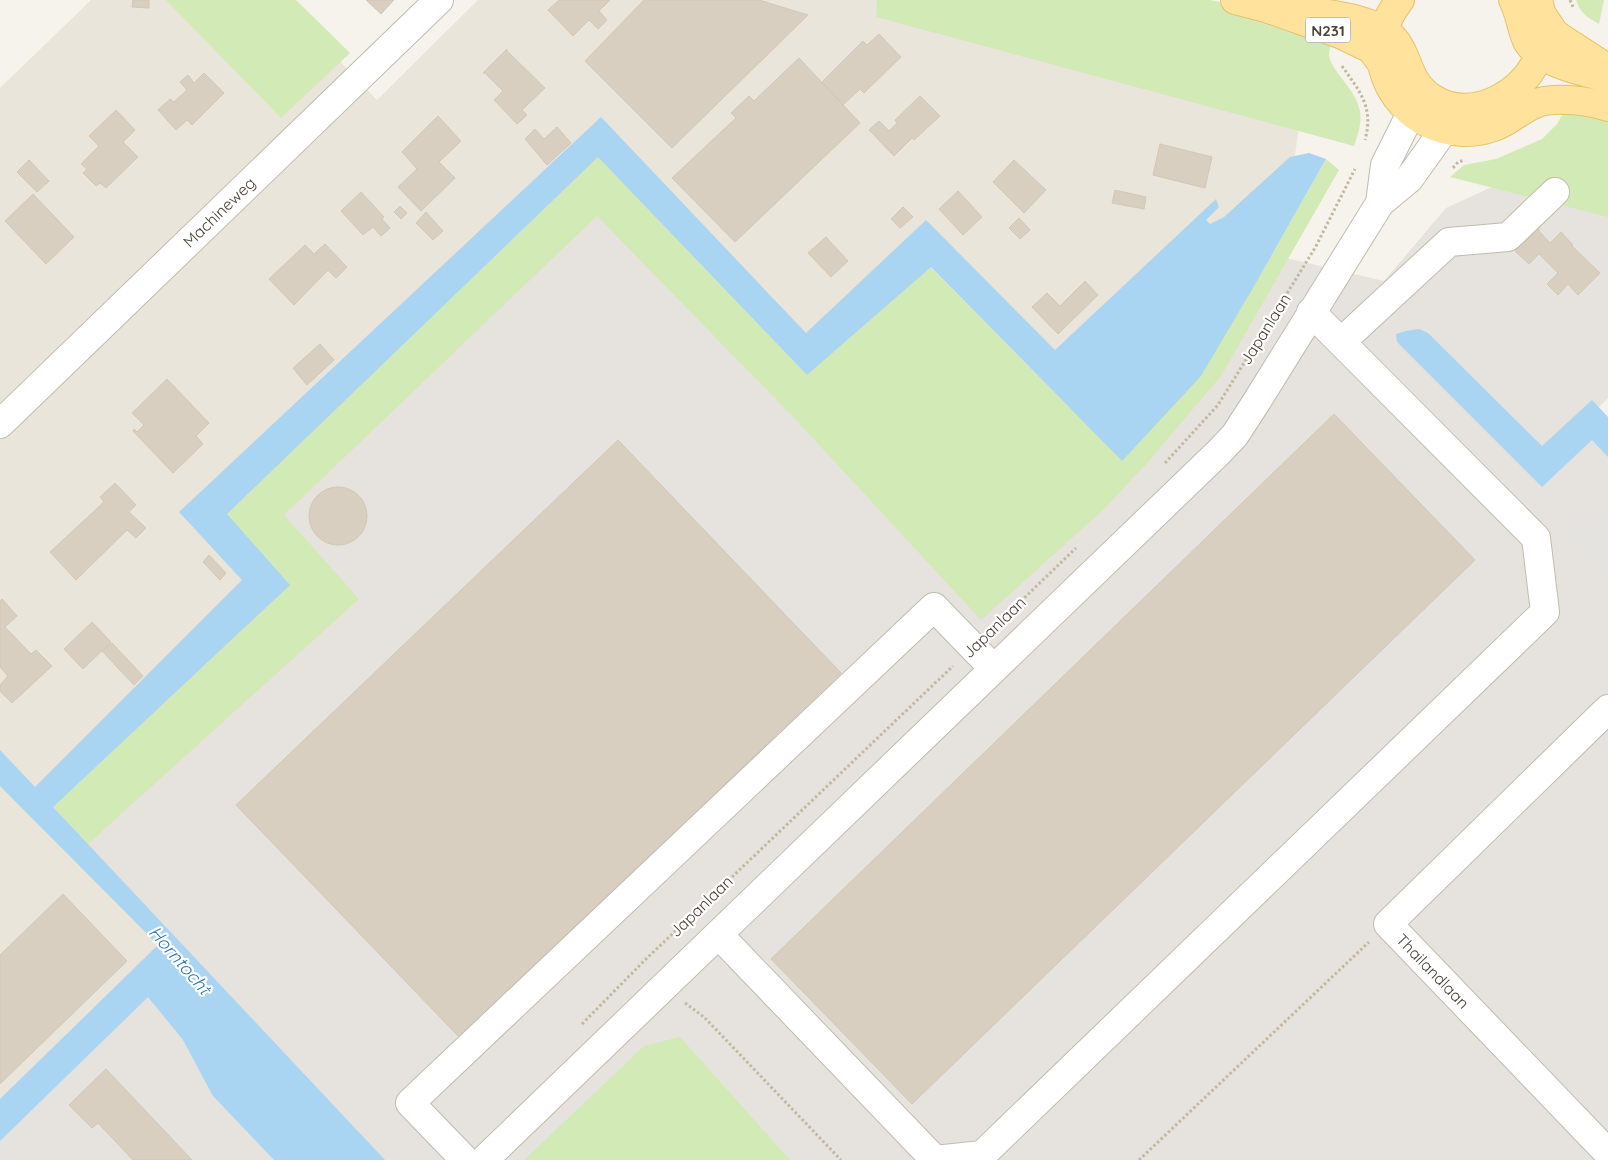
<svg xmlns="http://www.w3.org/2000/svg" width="1608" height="1160" font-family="Quicksand,sans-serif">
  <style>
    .residential { fill: #eae5da }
    .industrial { fill: #e6e2dd }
    .green { fill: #d2eab5 }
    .parking { fill: #e5e3e0 }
    .water { fill: #a9d4f2 }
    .building { fill: #d8cfc1; stroke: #d3c7b4 }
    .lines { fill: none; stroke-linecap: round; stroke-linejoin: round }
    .minor-casing { stroke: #c2bbae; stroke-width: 30 }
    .major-casing { stroke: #e6c16a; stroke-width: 30 }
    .path { stroke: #c4b79f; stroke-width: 3; stroke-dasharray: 2.5 2.5; stroke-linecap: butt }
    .minor { stroke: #fff; stroke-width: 28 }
    .major { stroke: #ffe39c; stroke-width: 28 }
    .labels { text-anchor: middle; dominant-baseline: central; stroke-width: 4.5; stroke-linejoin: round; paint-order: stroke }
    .shield { fill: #fff; stroke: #817c74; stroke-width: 1 }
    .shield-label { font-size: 15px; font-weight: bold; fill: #4b4439 }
    .street-label { font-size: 16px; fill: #4b4439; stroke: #fff }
    .water-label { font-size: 18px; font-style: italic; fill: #2e7ab2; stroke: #fff }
  </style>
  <rect width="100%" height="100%" fill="#f6f3ec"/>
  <path class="residential" d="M91,0H281L377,100L478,0H954L1304,91L1291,183L1052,368L806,352L268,587L175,944L0,1124V88Z"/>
  <path class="industrial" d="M595,138L805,352L1052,368L1192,236L1384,281L1446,208L1568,152L1608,173V398L1591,415L1608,432V1160H0V1124L175,944L41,802L268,587L211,520Z"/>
  <path class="green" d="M166,0H296L350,53L281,118Z
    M877,0H1210L1220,2L1332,40C1331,45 1329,51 1329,56C1332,72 1356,89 1360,111C1362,123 1358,135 1354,146L876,17Z
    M1576,0H1604L1599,24C1588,18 1580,13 1576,0Z
    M1565,110L1608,119V217L1450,177L1464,165L1496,159L1542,139L1557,124Z
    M598,157L807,375L930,267L1122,461L1257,281L1326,159L1339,170L1221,376L1148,462L1103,510L981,620L797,421L597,216L284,515L359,599L88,844L53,807L289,585L226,514Z
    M680,1037L790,1160H524L644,1046Z"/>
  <path class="parking" d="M1585,505L1597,517L1608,507V582L1559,531Z"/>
  <path class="water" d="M601,117L806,333L926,220L1055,350L1216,199L1219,207L1206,220L1210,224L1224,217L1290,157L1309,153L1326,159L1257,281L1201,376L1122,461L931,267L807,375L598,157L227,514L290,585L53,807L385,1160H274L213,1096L183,1040L148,997L0,1141V1099L158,945L0,786V750L35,787L242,580L179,512Z
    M1419,329L1428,333L1542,446L1592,400L1608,417V457L1592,440L1542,487L1397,342L1396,334L1406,331Z"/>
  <path class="building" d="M133,0H149V8L132,7Z
    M366,0H394L381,14Z
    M559,0H610L599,11L607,20L598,29L589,20L573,36L548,10Z
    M644,0H759L808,15L672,148L585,61Z
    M879,34L901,57L864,93L860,89L843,105L822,82L863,41L867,45Z
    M507,49V51L545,88L522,110L527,115L517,124L494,100L503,91L485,73H483Z
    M799,58L860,123L735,242L672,178L736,118L731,113L749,96L754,101Z
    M204,73L224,93L192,125L187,120L176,130L158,110L170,99L174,102L187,90L180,82L188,75L194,83Z
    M920,96L940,116L914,140L912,138L894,156L869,130L879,121L889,131L897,123L895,120Z
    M116,110L135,130L123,142L138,157L106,188L100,183L96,186L83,173L87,169L81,164L99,146L89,136Z
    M438,116L461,141L439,162L455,178L421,211L398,187L417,169L402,152Z
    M557,127L571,143L547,165L525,139L535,129L544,139Z
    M1160,144L1212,157L1205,188L1153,175Z
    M29,160L49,181L37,192L17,172Z
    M1014,160L1046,190L1024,213L993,182Z
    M1115,190L1146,197L1144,209L1112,203Z
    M958,191L982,217L963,235L939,209Z
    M361,192L384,217L382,219L390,228L381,236L373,227L363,235L341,211Z
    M33,194L74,237L46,264L5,221Z
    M400,206L407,213L401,219L394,212Z
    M903,207L913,217L900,228L891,219Z
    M426,212L443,231L433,240L416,223Z
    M1019,218L1030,230L1020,239L1009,228Z
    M1539,229V231L1550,243L1561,232L1573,245L1572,246L1600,273L1578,295L1568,284L1558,295L1547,284L1558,273L1539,254L1529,264L1515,251Z
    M826,237L848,261L831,277L808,253Z
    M325,244L347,267L336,278L328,270L294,305L269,279L305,245L314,254Z
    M1085,281L1098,295L1058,334L1032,307L1047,293L1060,306Z
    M320,344L334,360L307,385L293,368Z
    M167,379L209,423L196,436L203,444L173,473L133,431L134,429L137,432L144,425L132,413Z
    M1334,414L1475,560L912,1104L771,959Z
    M618,440L841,673L721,788L724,792L583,926L580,923L578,924L460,1038L236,805Z
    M115,483L136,505L129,512L146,528L136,538L127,530L76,580L50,552L104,502L100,497Z
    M309 516a29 29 0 1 1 58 0a29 29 0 1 1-58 0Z
    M209,555L226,573L220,580L203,562Z
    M2,599L17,616L5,627L31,654L36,650L52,666L12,703L0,691V685L8,676L0,667V601Z
    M92,622L111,642L83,669L64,649Z
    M112,643L143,676L134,685L102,651Z
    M63,894L127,961L0,1084V955Z
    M106,1069L192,1160H133L98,1123L92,1128L69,1105Z"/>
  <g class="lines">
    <g class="minor-casing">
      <path id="minor" d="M1380,203L1385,165L1411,113
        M1341,342L1449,242L1508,237L1555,192
        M0,424L439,0
        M1608,709L1388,924L1608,1153
        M719,935L935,1160L982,1155L1545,612L1536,538L1311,312
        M465,1160L410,1103L934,607L994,669
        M484,1160L1219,452L1235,435L1257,401L1380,203L1409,179L1444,130"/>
    </g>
    <g class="major-casing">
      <path id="major" d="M1235,0L1266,8L1340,34L1371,49L1382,64
        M1400,0C1383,21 1376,49 1385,75C1400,119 1450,143 1494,127C1511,121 1523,107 1540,102C1559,97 1590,101 1608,107
        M1513,0C1520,13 1521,28 1527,41C1539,63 1585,72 1608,78
        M1266,8C1301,12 1342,12 1375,26C1414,42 1399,77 1432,98C1470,124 1527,94 1540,52C1545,34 1543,18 1538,0
        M1543,16L1555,34L1607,68"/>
    </g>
    <path class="path" d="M1570,0L1574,9
      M1342,66C1360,92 1374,107 1365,140
      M1453,168L1458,162L1465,160
      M1165,463L1218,405L1315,248L1355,169
      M992,629L1076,548
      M685,1003L704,1017L841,1160
      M582,1024L644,961L953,666
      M1139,1160L1369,942"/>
    <use href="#minor" class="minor"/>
    <use href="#major" class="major"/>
  </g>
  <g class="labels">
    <rect class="shield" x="1305.5" y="17.5" width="45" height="25" rx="4"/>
    <g class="shield-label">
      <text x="1328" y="30">N231</text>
    </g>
    <g class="street-label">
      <text transform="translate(219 212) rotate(-44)">Machineweg</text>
      <text transform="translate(1265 329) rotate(-58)">Japanlaan</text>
      <text transform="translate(994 627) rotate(-44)">Japanlaan</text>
      <text transform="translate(701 906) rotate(-44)">Japanlaan</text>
      <text transform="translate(1433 971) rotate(46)">Thailandlaan</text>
    </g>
    <g class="water-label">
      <text transform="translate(180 960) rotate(49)">Horntocht</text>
    </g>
  </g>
</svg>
